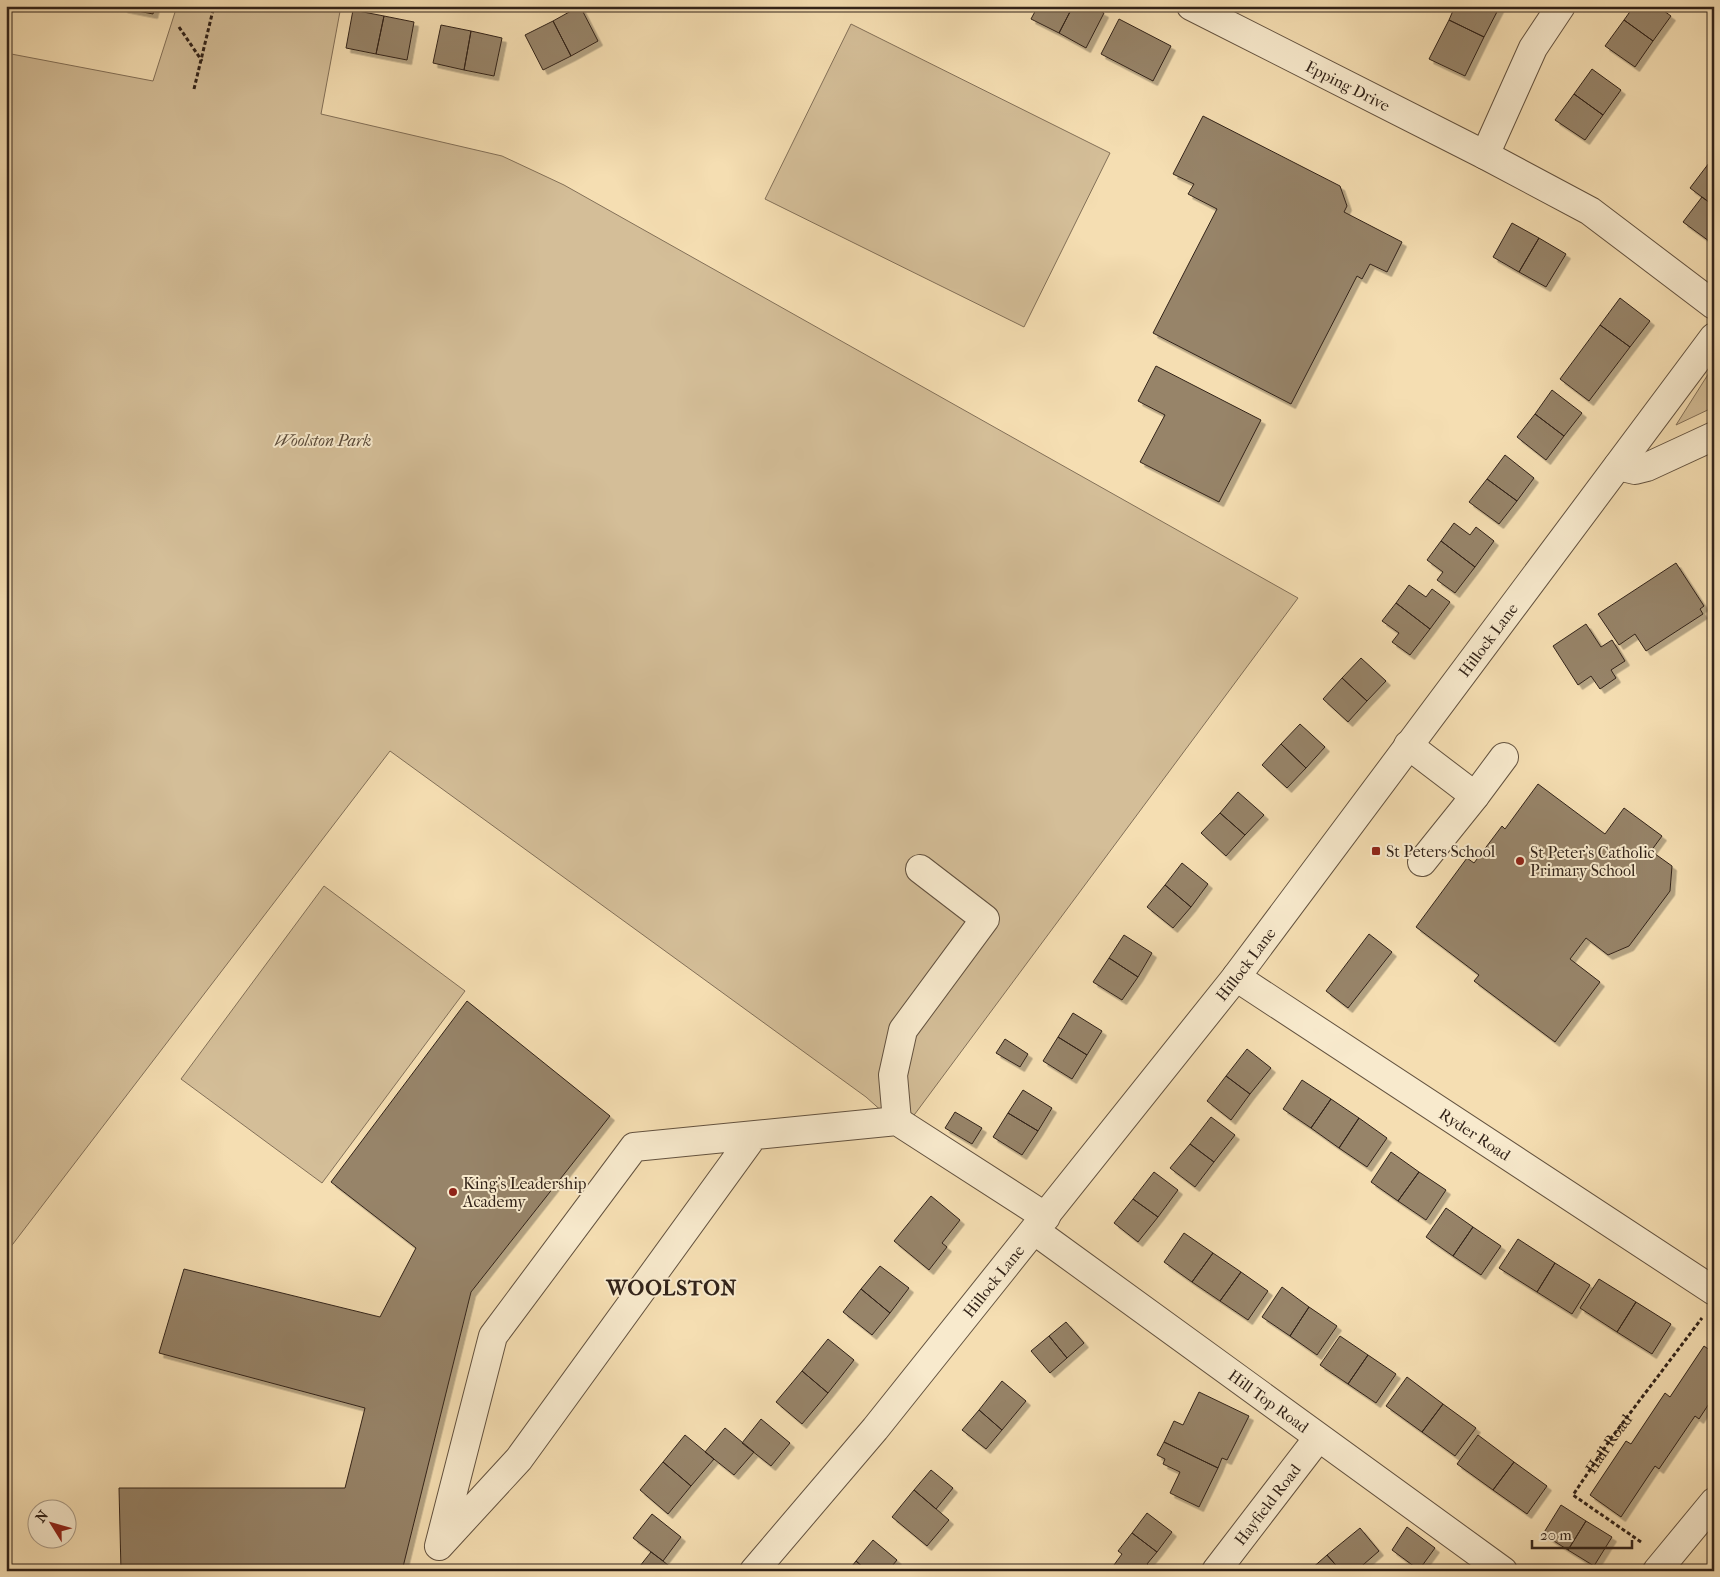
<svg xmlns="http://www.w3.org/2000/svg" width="1720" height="1577" font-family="'IM FELL French Canon',serif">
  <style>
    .green { fill: #d4be98; stroke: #837058 }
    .building { fill: #978469; stroke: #322319; filter: url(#shadow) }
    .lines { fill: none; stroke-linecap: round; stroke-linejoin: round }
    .minor-casing { stroke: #63523f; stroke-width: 30 }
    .path { stroke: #322319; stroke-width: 3; stroke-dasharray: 4 2.5; stroke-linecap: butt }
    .minor { stroke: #f8eacd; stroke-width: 28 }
    .poi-dot { fill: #8f2418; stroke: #f8eacd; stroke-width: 2 }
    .labels { text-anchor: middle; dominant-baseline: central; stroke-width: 4; stroke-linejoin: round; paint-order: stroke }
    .street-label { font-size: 16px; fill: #322319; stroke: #f8eacd }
    .park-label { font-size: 16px; font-style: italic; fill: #5a4a39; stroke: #f8eacd }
    .poi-label { font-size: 16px; fill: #322319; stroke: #f8eacd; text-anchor: start }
    .district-label { font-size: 21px; font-weight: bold; letter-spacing: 1px; fill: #322319; stroke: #f8eacd }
  </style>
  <defs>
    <filter id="shadow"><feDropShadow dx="4.5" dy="4.5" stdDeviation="0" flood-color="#0004"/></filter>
  </defs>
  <rect width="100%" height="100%" fill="#f5deb2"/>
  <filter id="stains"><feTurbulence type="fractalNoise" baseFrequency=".004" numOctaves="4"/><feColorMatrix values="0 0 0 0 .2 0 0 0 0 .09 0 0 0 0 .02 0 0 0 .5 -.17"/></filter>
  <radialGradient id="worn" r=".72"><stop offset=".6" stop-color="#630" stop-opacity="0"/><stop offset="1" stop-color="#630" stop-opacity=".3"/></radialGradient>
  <path class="green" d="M177,6H341L321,114L502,156L564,185L1298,598L903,1130L866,1097L390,751L6,1253V53L153,81Z
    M851,24L1110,153L1024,327L765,199Z
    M1714,365V407L1676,425Z
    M324,886L465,991L322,1183L181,1079Z"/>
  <path class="building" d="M123,6H155L153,14L123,8Z
    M580,6L598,41L571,56L553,21Z
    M1038,6H1073L1059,33L1031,19Z
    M1073,6H1091L1104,13L1086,48L1059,33Z
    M1455,6H1500L1484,37L1449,20Z
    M1634,6H1657L1671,16L1653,41L1624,20Z
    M353,10L384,16L376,54L346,48Z
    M384,16L414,22L407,60L376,54Z
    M1119,19L1171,46L1153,81L1101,54Z
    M1449,20L1484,37L1465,76L1429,59Z
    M1624,20L1653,41L1635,67L1605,46Z
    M553,21L571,56L543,70L525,35Z
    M441,25L471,31L464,70L433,63Z
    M471,31L502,38L494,76L464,70Z
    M1592,69L1621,90L1603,115L1574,94Z
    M1574,94L1603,115L1585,140L1555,120Z
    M1203,116L1340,186L1347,206L1344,212L1402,242L1387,272L1370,264L1362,279L1357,276L1291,404L1153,333L1217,209L1188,194L1194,184L1173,174Z
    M1709,163L1714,167V206L1690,188Z
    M1702,197L1714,206L1713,244L1683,222Z
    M1512,223L1539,238L1519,272L1493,257Z
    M1539,238L1566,254L1546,287L1519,272Z
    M1620,298L1650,321L1630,347L1600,325Z
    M1600,325L1630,347L1589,401L1560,379Z
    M1156,366L1261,420L1219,502L1140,462L1165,415L1138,401Z
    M1552,390L1582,413L1564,436L1535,414Z
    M1535,414L1564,436L1546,460L1517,437Z
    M1505,455L1534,478L1517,501L1487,479Z
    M1487,479L1517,501L1499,524L1469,502Z
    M1454,523L1470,535L1476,527L1494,541L1475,567L1441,541Z
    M1441,541L1475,567L1455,593L1437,580L1443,572L1427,560Z
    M1676,563L1704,606L1700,609L1703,614L1646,651L1635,634L1619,645L1598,614Z
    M1409,585L1426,597L1432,589L1450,602L1430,629L1396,603Z
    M1396,603L1430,629L1410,655L1392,642L1399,633L1382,621Z
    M1586,624L1601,647L1612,640L1625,661L1611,670L1616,678L1600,689L1591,676L1578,685L1553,646Z
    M1361,658L1386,681L1367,701L1342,678Z
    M1342,678L1367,701L1348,722L1323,699Z
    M1300,724L1325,747L1306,768L1281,744Z
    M1281,744L1306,768L1287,788L1262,765Z
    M1538,784L1605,834L1624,808L1662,836L1651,851L1672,866L1670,891L1629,946L1608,955L1586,938L1570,959L1600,982L1555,1042L1474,981L1479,975L1416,927L1467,858L1474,863L1502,826L1505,829Z
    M1238,792L1264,815L1245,835L1220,813Z
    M1220,813L1245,835L1226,856L1201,833Z
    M1182,863L1208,884L1191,907L1165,885Z
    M1165,885L1191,907L1173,928L1147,907Z
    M1369,934L1392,952L1348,1008L1326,991Z
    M1124,935L1152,953L1138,977L1109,958Z
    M1109,958L1138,977L1122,1000L1093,982Z
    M467,1001L610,1116L471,1292L402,1571H121L119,1488H345L365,1408L159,1353L184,1269L380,1317L416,1248L331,1182Z
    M1073,1013L1102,1031L1087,1055L1058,1037Z
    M1058,1037L1087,1055L1072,1079L1043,1061Z
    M1005,1039L1028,1054L1020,1067L996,1053Z
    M1247,1049L1271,1068L1250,1094L1226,1076Z
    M1226,1076L1250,1094L1231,1120L1207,1101Z
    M1302,1080L1331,1099L1311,1128L1283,1109Z
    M1023,1090L1052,1108L1038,1131L1008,1113Z
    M1331,1099L1359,1118L1339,1148L1311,1128Z
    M955,1112L982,1128L972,1144L945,1128Z
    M1008,1113L1038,1131L1022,1155L993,1137Z
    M1211,1117L1235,1135L1214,1162L1190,1144Z
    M1359,1118L1387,1138L1367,1167L1339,1148Z
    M1190,1144L1214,1162L1195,1187L1170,1168Z
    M1391,1152L1419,1172L1398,1201L1371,1182Z
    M1154,1172L1178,1190L1158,1217L1133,1199Z
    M1419,1172L1446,1190L1426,1220L1398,1201Z
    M931,1196L960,1220L942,1243L947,1247L929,1270L894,1241Z
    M1133,1199L1158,1217L1138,1242L1114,1223Z
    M1446,1208L1473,1227L1453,1256L1426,1237Z
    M1473,1227L1501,1246L1481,1275L1453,1256Z
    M1184,1233L1213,1253L1192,1282L1164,1262Z
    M1518,1239L1555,1263L1537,1292L1499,1268Z
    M1213,1253L1241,1272L1220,1301L1192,1282Z
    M1555,1263L1590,1285L1572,1314L1537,1292Z
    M880,1266L909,1288L890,1313L861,1289Z
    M1241,1272L1268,1291L1248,1320L1220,1301Z
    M1599,1279L1636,1302L1617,1332L1580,1308Z
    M1282,1287L1309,1307L1290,1336L1262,1317Z
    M861,1289L890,1313L872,1335L843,1312Z
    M1636,1302L1671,1324L1652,1354L1617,1332Z
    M1309,1307L1337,1326L1317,1355L1290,1336Z
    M1066,1322L1084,1343L1067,1358L1049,1336Z
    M1049,1336L1067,1358L1050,1373L1031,1351Z
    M1340,1336L1368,1355L1348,1384L1320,1365Z
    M828,1339L854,1360L828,1393L802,1371Z
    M1704,1346L1714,1353V1396L1699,1419L1695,1416L1659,1469L1655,1466L1621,1517L1590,1495L1626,1441L1631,1444L1665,1393L1670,1397Z
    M1368,1355L1396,1374L1376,1403L1348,1384Z
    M802,1371L828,1393L802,1424L776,1402Z
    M1407,1377L1443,1404L1422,1432L1386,1406Z
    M1002,1381L1026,1401L1002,1430L979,1410Z
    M1199,1392L1249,1416L1227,1460L1222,1458L1218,1468L1164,1442L1174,1421L1183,1425Z
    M1443,1404L1476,1428L1455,1456L1422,1432Z
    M979,1410L1002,1430L986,1449L962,1430Z
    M761,1419L790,1443L771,1466L742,1443Z
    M725,1428L754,1452L734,1475L705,1452Z
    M685,1435L714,1459L691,1486L663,1462Z
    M1478,1435L1514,1462L1493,1490L1457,1464Z
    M1164,1442L1218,1468L1199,1507L1170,1493L1180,1472L1163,1464L1165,1459L1157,1455Z
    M663,1462L691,1486L668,1514L640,1490Z
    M1514,1462L1547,1486L1527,1514L1493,1490Z
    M931,1470L953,1488L936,1509L914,1490Z
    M914,1490L949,1520L927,1546L892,1517Z
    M1561,1505L1586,1521L1568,1550L1543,1534Z
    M1147,1513L1172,1532L1157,1552L1132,1533Z
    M652,1514L681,1537L663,1561L633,1538Z
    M1586,1521L1612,1537L1594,1566L1568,1550Z
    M1407,1527L1435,1548L1419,1570L1392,1550Z
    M1360,1528L1379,1551L1356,1571H1341L1327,1555Z
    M1132,1533L1157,1552L1147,1564L1151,1568L1149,1571H1113L1111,1569L1122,1554L1118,1551Z
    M873,1540L897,1560L888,1571H867L856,1561Z
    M651,1552L663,1561L675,1571H636Z
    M1327,1555L1341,1571H1311L1310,1570Z
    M856,1561L867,1571H848Z"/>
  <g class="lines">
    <g class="minor-casing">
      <g id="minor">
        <path id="s2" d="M1191,6L1485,155L1590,211L1714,305"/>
        <path d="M1485,155L1533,48L1561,6"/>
        <path d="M1618,466L1635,470L1647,467L1714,436"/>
        <path d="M1408,745L1475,796L1422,862"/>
        <path d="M1475,796L1504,757"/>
        <path id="s3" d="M1236,977L1714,1291"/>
        <path d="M897,1121L893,1075L903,1030L985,919L920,869"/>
        <path d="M754,1135L519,1459L439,1546L493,1336L634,1147L897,1121L1046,1217"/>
        <path id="s4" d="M1035,1231L1503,1571"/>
        <path id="s5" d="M754,1571L875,1429L1236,977L1714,337"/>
        <path id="s6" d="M1216,1571L1318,1438"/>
        <path d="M1657,1571L1714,1502"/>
      </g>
    </g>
    <g class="path">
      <path d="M179,27L202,61"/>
      <path d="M194,89L214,6"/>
      <path id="s1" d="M1641,1542L1573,1495L1612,1437L1702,1318"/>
    </g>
    <use href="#minor" class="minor"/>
  </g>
  <g class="poi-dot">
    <rect x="1371" y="846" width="10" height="10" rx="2.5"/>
    <circle cx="1520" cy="861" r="5"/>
    <circle cx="453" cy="1192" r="5"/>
  </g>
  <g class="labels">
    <g class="street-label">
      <text stroke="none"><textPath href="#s2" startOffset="176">Epping Drive</textPath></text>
      <text stroke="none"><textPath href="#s5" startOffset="1186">Hillock Lane</textPath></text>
      <text stroke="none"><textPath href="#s5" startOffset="781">Hillock Lane</textPath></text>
      <text stroke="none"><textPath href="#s3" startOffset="286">Ryder Road</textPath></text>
      <text stroke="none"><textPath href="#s5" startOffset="376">Hillock Lane</textPath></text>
      <text stroke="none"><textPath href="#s4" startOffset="289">Hill Top Road</textPath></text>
      <text stroke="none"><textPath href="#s1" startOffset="145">Hall Road</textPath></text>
      <text stroke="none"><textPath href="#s6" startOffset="84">Hayfield Road</textPath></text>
    </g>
    <g class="park-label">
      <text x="323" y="440">Woolston Park</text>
    </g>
    <g class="poi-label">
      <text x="1386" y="851">St Peters School</text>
      <text x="1530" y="852">St Peter's Catholic<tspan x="1530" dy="18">Primary School</tspan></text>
      <text x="463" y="1183">King's Leadership<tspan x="463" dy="18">Academy</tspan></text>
    </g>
    <g class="district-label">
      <text x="672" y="1288">WOOLSTON</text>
    </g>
  </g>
  <rect width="1720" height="1577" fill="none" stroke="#f5deb2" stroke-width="25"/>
  <rect x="8" y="8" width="1705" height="1562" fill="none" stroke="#322319" stroke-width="2.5"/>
  <rect x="12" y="12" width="1695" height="1552" fill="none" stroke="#322319"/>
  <g transform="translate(52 1524) rotate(307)"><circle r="24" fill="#f8eacd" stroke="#a99a85"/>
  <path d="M0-4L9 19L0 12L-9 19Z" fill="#8f2418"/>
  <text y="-8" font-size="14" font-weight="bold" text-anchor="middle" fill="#322319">N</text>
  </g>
  <path d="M1532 1540v8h100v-8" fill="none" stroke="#322319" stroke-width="2.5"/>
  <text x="1540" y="1540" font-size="15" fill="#322319" stroke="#f8eacd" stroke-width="4" paint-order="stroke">20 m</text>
  <rect width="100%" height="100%" filter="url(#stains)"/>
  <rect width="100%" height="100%" fill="url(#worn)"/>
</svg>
